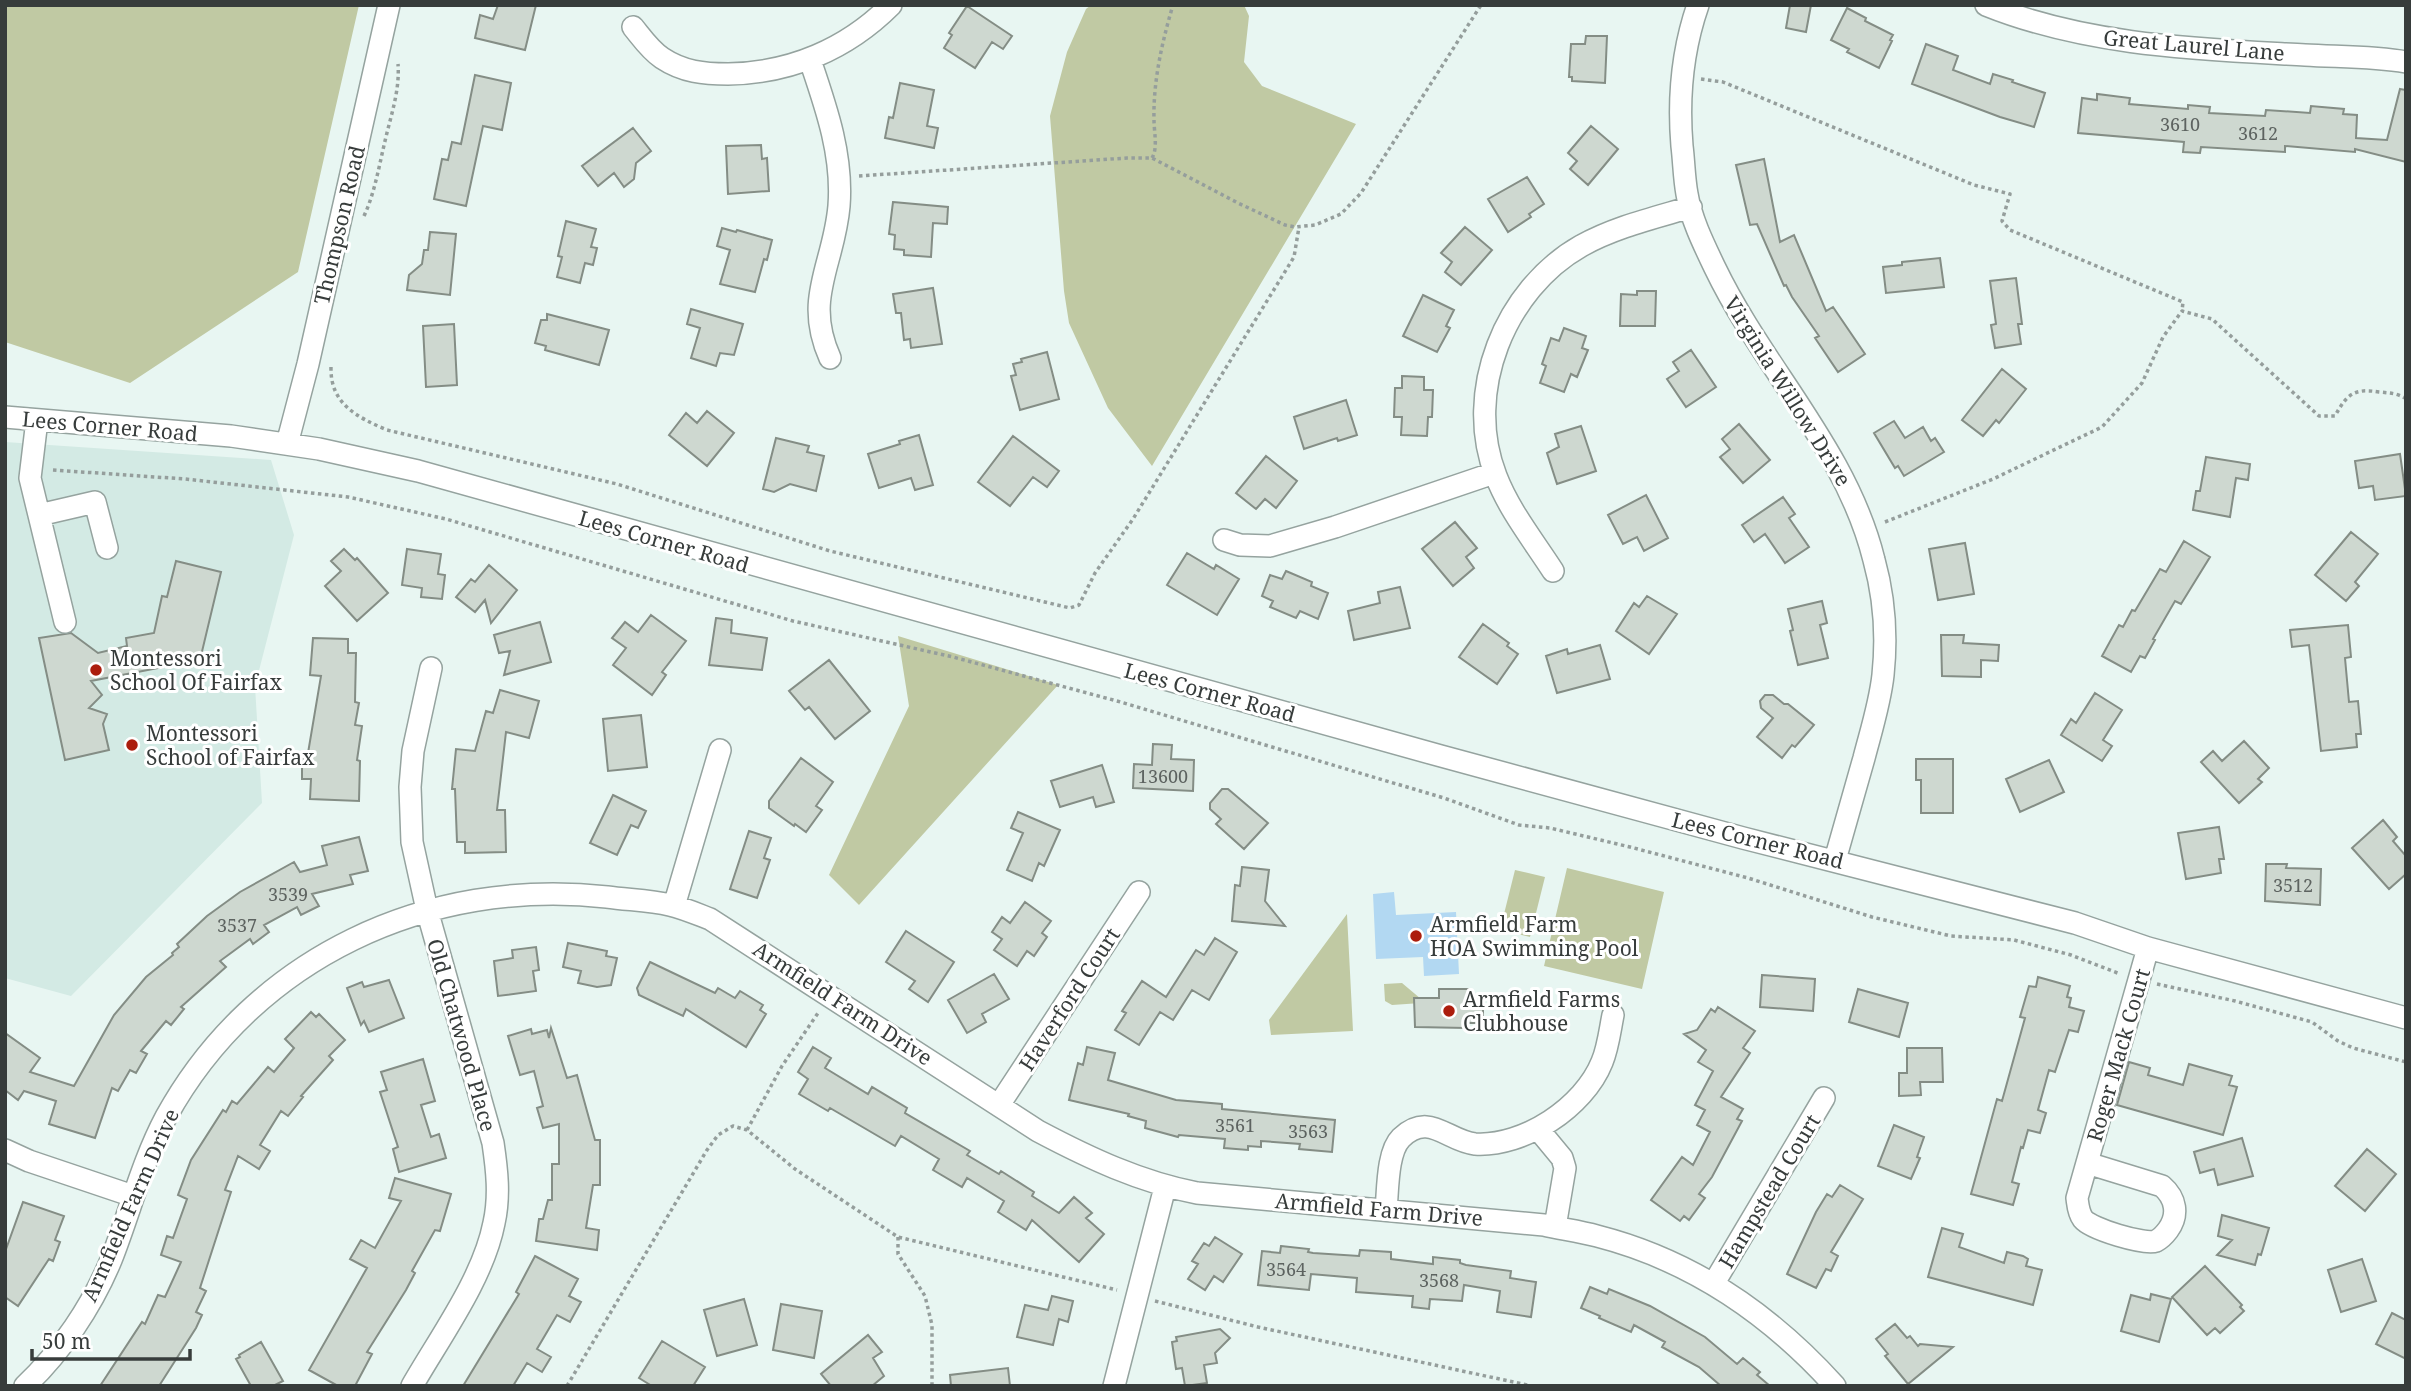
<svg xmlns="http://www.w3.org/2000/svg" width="2411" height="1391" font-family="'Noto Serif',serif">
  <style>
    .built { fill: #d3eae4 }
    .green { fill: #c0c9a3 }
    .water { fill: #b2d8f2 }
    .building { fill: #ced8d0; stroke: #848d85; stroke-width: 2 }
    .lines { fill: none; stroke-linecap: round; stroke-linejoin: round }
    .minor-casing { stroke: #95a39f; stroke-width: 24 }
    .path { stroke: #959e9c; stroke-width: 3.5; stroke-dasharray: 3.5 3.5; stroke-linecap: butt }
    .minor { stroke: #fff; stroke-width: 21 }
    .poi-dot { fill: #ac1d0d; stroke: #fff; stroke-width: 2.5 }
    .labels { text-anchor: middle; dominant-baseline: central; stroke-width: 6; stroke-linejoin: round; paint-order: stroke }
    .number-label { font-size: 18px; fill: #5d6360 }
    .street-label { font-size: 21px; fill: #373c3b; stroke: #fff }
    .poi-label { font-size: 21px; fill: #373c3b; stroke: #fff; text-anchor: start }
  </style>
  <rect width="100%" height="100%" fill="#e8f6f2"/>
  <path class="built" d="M5,442L271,460L294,535L255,686L262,803L71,996L5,978Z"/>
  <path class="green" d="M5,5H359L298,272L130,383L5,342Z
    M1091,5H1244L1249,16L1244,62L1262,86L1356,124L1152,466L1108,408L1069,323L1064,291L1050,116L1067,52L1086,9Z
    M898,636L1058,685L859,905L829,875L909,706Z
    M1567,868L1664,892L1642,989L1544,966Z
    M1515,870L1545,877L1530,937L1500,930Z
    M1347,914L1353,1031L1271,1035L1269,1020Z
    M1402,983L1421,999V1003L1392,1005L1385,1001L1384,984Z"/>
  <path class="water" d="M1394,892L1396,915L1456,912L1459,974L1424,976L1423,957L1376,959L1373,894Z"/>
  <path class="building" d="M498,5H536L525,50L475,38L480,15L493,19Z
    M1790,5H1811L1806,32L1786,28Z
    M967,6L1012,36L1003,49L992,42L975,68L944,48L952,35L949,33Z
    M1847,8L1866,18L1865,21L1893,35L1890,40L1892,41L1879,68L1847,52L1849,49L1831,40Z
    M1586,36H1607L1605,83L1572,81V77H1569L1571,44H1585Z
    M1926,44L1958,56L1953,70L1990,84L1993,74L2013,80L2012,82L2045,93L2034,127L2000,117L1912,84Z
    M475,75L511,83L502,130L483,126L466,206L434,199L442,159L448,160L452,142L461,144Z
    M900,83L934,90L927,126L938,128L934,148L885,138L889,117L893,118Z
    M2400,89L2406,90V162L2355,149V152L2285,146V152L2201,147L2200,153L2183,152L2184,142L2078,133L2082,98L2097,100V94L2130,98L2129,104L2188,109V105L2210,107L2209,113L2265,116L2266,110L2310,113L2311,106L2344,109L2343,114L2357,115L2356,138L2387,140Z
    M1591,126L1618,149L1588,185L1570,169L1577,161L1568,153Z
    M633,128L651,151L636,163L634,179L624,187L614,173L598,186L582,166Z
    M761,145L762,159L767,158L769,191L728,194L726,146Z
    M1764,159L1780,242L1794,235L1826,311L1833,307L1865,354L1838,372L1815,338L1819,336L1792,297L1786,285L1784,286L1757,224L1750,225L1736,165Z
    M1527,177L1544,204L1529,214L1531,217L1508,232L1488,199Z
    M893,202L948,207L947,224L933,223L931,257L904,255V250L894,249L895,235L889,234Z
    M566,221L596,229L591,247L597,248L593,265L585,263L580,283L557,277L562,257L558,256Z
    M1465,227L1492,250L1461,285L1445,272L1452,262L1441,253Z
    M722,228L736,232L737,230L772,240L767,260L764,259L755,292L720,284L730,250L717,246Z
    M430,232L456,234L450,295L407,290L409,275L422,264L424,250H428Z
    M1940,258L1944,287L1886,293L1883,267L1902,265V262Z
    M2016,278L2022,324H2018L2021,344L1995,348L1991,325L1996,324L1990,281Z
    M933,288L942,344L911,348L910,339L904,340L901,313H896L893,294Z
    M1637,291H1656L1655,326H1620L1621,294L1637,295Z
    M1423,295L1454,310L1446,326L1450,328L1437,352L1403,336Z
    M691,309L743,324L734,355L720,353L716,366L691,358L700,328L687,324Z
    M547,314L609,330L599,365L545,350L546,346L535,343L541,320H547Z
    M454,324L457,385L426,387L423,326Z
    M1564,328L1586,336L1582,348L1588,350L1577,377L1571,374L1564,392L1540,383L1546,366L1542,364L1551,338L1559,341Z
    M1691,350L1716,387L1686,407L1667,379L1679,371L1673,362Z
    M1047,352L1059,399L1020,410L1011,376L1016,375L1013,364L1022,362L1021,359Z
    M2002,369L2026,389L1999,423L1996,420L1983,436L1962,420Z
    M1402,376L1424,377V390H1433L1432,417H1428L1427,436L1401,435L1402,417H1394L1395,388H1402Z
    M1346,400L1357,435L1338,441L1337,438L1304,449L1294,417Z
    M707,411L734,433L707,466L669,435L686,413L697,423Z
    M1894,421L1905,438L1923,427L1931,441L1935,438L1944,452L1904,476L1898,466L1895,468L1874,433Z
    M1739,424L1770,460L1743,483L1720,457L1730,449L1722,439Z
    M1581,426L1596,471L1557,484L1547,453L1559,447L1555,434Z
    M919,435L933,485L915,490L911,478L879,488L868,454L900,444L899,441Z
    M1013,436L1059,471L1047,487L1033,477L1010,506L978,482Z
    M776,438L809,446L807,452L824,456L816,491L790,484L774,492L763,489Z
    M2400,454L2406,496L2375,500L2373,486L2359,488L2355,461Z
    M1266,456L1297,481L1276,508L1265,499L1256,509L1236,493Z
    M2206,457L2250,464L2248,480L2236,478L2230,517L2193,510L2196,491H2200Z
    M1646,495L1668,538L1644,551L1637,537L1623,544L1608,515Z
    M1783,497L1795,514L1789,518L1809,547L1785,563L1765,534L1754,542L1742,525Z
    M1455,522L1477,548L1466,557L1474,568L1453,586L1422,549Z
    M2351,532L2378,554L2355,582L2359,586L2346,601L2315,575Z
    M2184,541L2210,557L2181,604L2175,601L2153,639L2155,640L2145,658L2140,656L2131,672L2102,656L2119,625L2123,627L2132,610L2135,611L2160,569L2166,572Z
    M1965,543L1974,594L1938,600L1929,549Z
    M344,549L355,560L357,558L388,593L357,621L325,586L341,571L331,561Z
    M407,549L441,554L438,574L445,575L442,599L421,597L422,588L402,585Z
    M1187,553L1214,569L1216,565L1239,579L1217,615L1167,585Z
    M176,561L221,572L200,660L91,681L102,695L89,708L107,714L103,724L109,750L65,760L39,638L71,633L98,653L127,646L126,638L154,633L162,596L167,597Z
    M489,565L517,590L491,623L485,600L475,612L456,597L471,579L475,582Z
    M1286,571L1312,582L1311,586L1328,593L1318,619L1300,611L1296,618L1270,607L1273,601L1262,596L1270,575L1282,579Z
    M1400,587L1410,628L1354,640L1348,611L1380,603L1378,592Z
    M1647,596L1677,614L1649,654L1616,631L1634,603L1639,607Z
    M1822,601L1827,623L1820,625L1828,658L1798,665L1790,631L1793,630L1788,609Z
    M651,615L686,641L662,672L666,675L652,695L613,665L626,648L612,638L625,622L638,632Z
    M716,618L732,620L731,633L767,638L762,670L709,665Z
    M540,622L551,662L504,675L510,651L499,653L494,635Z
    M1483,624L1509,643L1507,646L1518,654L1497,684L1459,657Z
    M2348,625L2351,657L2345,658L2349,702L2358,701L2361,734H2356L2357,747L2321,751L2309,645L2292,647L2290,630Z
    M1941,635H1964L1963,643L1999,645L1998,661L1981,660V677L1942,676Z
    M313,638L348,639V653H356L355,702L359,703L355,725L362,726L357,760L360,761L359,801L310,799L311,779H302V759H307L321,676L310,675Z
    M1600,645L1610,679L1557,693L1546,656L1567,649L1568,654Z
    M829,660L870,711L835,739L809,707L805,710L789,691Z
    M500,690L539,701L529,738L506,732L497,810H505L506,852L465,853V842H457L455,789H452L456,749L475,751L486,711L493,713Z
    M2095,693L2122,710L2103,740L2112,746L2102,761L2061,735L2071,719L2076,723Z
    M1765,695H1773L1784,704H1788L1814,725L1795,747L1792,745L1782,758L1757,737L1773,718L1761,708L1760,701Z
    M641,715L647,767L608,771L603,719Z
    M2244,741L2269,768L2258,779L2262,782L2239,803L2201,762L2213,751L2222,761Z
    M1153,744L1172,745L1171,759L1194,760L1193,791L1133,788L1134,764L1152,765Z
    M801,758L833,782L816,806L822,810L806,832L795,824L794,826L769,808V801Z
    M1916,759H1953V813H1921V780H1916Z
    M2049,760L2064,792L2020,812L2006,779Z
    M1102,765L1114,802L1096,807L1093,797L1060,807L1051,781Z
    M1222,789H1228L1268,823L1244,849L1216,824L1221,819L1210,809V803Z
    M613,795L646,811L638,828L631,825L617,855L590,843Z
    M1018,812L1060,830L1044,866L1039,863L1032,881L1007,870L1023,833L1011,828Z
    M2383,820L2397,837L2393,841L2406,856V874L2389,889L2352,848Z
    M2219,827L2224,859H2219L2221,873L2186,879L2178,833Z
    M749,831L771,838L764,858L770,860L757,898L730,889Z
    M359,837L368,871L350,875L353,884L312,894L319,906L301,915L297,907L264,925L269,932L253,944L250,939L220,961L226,967L181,1007L184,1009L171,1025L166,1021L141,1051L147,1054L136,1073L130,1070L118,1091L112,1088L95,1138L49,1124L56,1101L24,1091L18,1100L5,1090V1033L40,1058L30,1072L74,1086L114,1015L146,977L173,955L172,953L179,947L177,944L207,916L240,892L294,862L300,872L327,865L322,846Z
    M2266,864H2287L2286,868L2321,869L2320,905L2265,901Z
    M1242,867L1269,870L1265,901L1285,926L1232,921L1235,885L1240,886Z
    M1025,902L1051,921L1042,933L1047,937L1034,956L1027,951L1017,966L994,950L1002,939L992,932L1002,917L1010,923Z
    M906,931L954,962L928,1002L909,989L915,981L886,962Z
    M1215,938L1237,952L1209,1000L1192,990L1173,1020L1160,1012L1139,1045L1115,1030L1126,1013L1122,1011L1142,981L1166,997L1196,950L1204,955Z
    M568,943L607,951L606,956L617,958L611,985L597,987L578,983L581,971L563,967Z
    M536,947L539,970L533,971L536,991L498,996L494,961L513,958L512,950Z
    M650,962L715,993L718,988L735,998L740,991L763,1005L760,1010L766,1014L746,1047L686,1009L683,1016L639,995L637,988Z
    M994,974L1009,999L982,1014L986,1022L967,1033L948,1000Z
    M1762,975L1815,979L1813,1011L1760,1007Z
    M2038,977L2070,986L2067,997L2071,998L2069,1007L2084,1011L2078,1032L2069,1030L2055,1072L2049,1070L2038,1110L2046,1113L2040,1133L2028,1130L2023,1148L2021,1147L2012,1182L2019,1184L2013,1205L1971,1194L1997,1099L2002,1101L2025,1018L2020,1017L2029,986L2036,987Z
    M389,980L404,1018L369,1032L364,1021L361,1025L347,988L362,982L364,987Z
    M1439,989H1468V996H1483V1023H1466V1028L1415,1027L1414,998H1439Z
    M1858,989L1908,1003L1899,1037L1849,1022Z
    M1718,1007L1755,1031L1743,1048L1750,1053L1721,1097L1743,1109L1737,1119L1742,1121L1712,1177L1699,1194L1705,1198L1689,1220L1684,1216L1680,1221L1651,1200L1682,1157L1693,1165L1710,1132L1697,1125L1705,1110L1695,1105L1713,1071L1698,1062L1706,1050L1684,1034L1697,1030L1711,1009L1715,1012Z
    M311,1012L316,1017L319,1014L345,1040L329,1056L333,1060L301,1096L303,1097L288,1116L281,1111L260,1145L270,1151L259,1169L238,1156L225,1190L231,1192L200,1288L206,1291L196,1312L202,1315L196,1328L159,1386H100L142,1322L145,1324L158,1295L165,1297L181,1262L161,1255L167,1236L173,1238L187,1199L178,1195L191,1160L223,1110L226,1112L232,1101L237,1104L268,1067L274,1072L294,1048L285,1039Z
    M551,1028L567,1078L577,1075L595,1140H600V1185H593L586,1228L599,1230L597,1250L536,1241L539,1219H543L548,1200H552V1164H559V1124L543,1128L537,1108L543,1106L534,1071L520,1075L508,1036L531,1029L532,1034L547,1030L549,1038Z
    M813,1047L831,1058L825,1068L868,1094L872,1087L907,1108L905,1113L970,1151L967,1155L999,1174L1001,1171L1034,1192L1032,1196L1059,1213L1074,1197L1092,1213L1086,1218L1104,1234L1079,1262L1032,1220L1026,1230L998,1212L1004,1201L967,1178L962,1187L933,1170L939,1159L901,1136L895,1146L830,1108L828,1111L799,1094L808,1079L798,1072Z
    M1087,1047L1115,1053L1108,1080L1176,1100L1222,1104V1109L1335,1120L1332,1152L1299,1149L1300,1144L1261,1141V1147L1248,1146V1150L1224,1148L1225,1139L1179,1135L1178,1137L1145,1128L1146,1121L1128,1116L1129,1114L1069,1100L1078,1063L1083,1065Z
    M1907,1048H1942L1943,1082H1920L1921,1095L1899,1096V1073H1907Z
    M423,1059L435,1101L421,1105L431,1137L439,1134L446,1158L399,1172L393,1149L398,1147L380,1092L387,1090L381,1072Z
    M2129,1062L2150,1068L2148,1075L2183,1085L2189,1064L2232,1076L2229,1085L2237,1087L2223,1135L2117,1105Z
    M1894,1125L1924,1137L1917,1157L1920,1158L1911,1179L1878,1166Z
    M2242,1138L2253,1176L2218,1185L2214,1169L2200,1173L2194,1152Z
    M2367,1149L2396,1174L2365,1211L2335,1186Z
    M395,1178L451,1194L440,1231L435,1230L412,1271L415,1273L406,1290L367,1352L372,1354L355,1386H338L309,1370L367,1268L350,1259L361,1240L375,1248L401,1201L389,1198Z
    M1840,1185L1863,1199L1831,1252L1838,1256L1831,1271L1826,1269L1816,1288L1787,1274L1816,1212L1827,1194L1832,1197Z
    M23,1202L64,1216L55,1240L60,1242L53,1261L49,1259L18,1306L5,1297V1252Z
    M2222,1215L2269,1228L2261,1255L2258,1254L2255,1265L2217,1255L2232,1240L2218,1236Z
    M1942,1228L1963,1234L1959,1247L2004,1263L2007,1252L2023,1256L2028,1259L2026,1266L2042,1270L2033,1305L1928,1277Z
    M1215,1237L1242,1254L1223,1282L1214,1276L1205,1290L1188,1279L1198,1264L1192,1261L1204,1243L1209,1246Z
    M1281,1246L1309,1249L1308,1252L1313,1253L1359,1256L1360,1250L1391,1252V1259L1433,1264V1257L1460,1260V1263L1466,1265L1511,1271L1510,1278L1536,1282L1531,1317L1497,1312L1500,1291L1464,1285L1462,1301L1430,1299L1429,1309L1412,1307L1413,1296H1411L1356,1292L1357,1278L1311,1274L1309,1290L1258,1285L1262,1251L1280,1253Z
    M535,1256L578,1279L569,1296L581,1302L570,1322L557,1315L537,1349L551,1357L542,1372L527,1363L513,1386H463L519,1294L516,1292Z
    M2362,1259L2376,1301L2341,1312L2328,1270Z
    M2205,1266L2242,1305L2240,1307L2244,1311L2220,1333L2215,1328L2207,1335L2172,1297Z
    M1590,1287L1607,1294L1609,1289L1650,1306L1705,1337L1737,1364L1743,1358L1760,1372L1757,1375L1770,1386H1721L1699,1367L1662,1347L1665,1342L1634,1325L1631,1332L1599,1318L1600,1316L1581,1308Z
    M2151,1294L2171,1299L2159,1342L2121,1331L2131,1295L2150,1300Z
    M1052,1296L1073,1301L1068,1322L1059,1319L1053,1345L1017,1337L1025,1305L1048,1310Z
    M744,1299L757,1345L717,1356L704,1310Z
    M781,1304L822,1311L814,1358L773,1350Z
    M2392,1313L2406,1320V1359L2376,1344Z
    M1895,1324L1907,1338L1910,1336L1918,1346L1920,1344L1953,1347L1908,1384L1885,1356L1888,1354L1876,1339Z
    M1220,1329L1230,1338L1215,1353L1217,1363L1204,1365L1207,1383L1185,1386L1182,1368L1176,1369L1172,1342L1177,1341L1176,1337Z
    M868,1335L882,1352L873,1358L884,1376L872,1386H831L821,1374Z
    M662,1341L705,1367L693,1386H652L639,1378Z
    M261,1342L283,1381L273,1386H251L236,1359L240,1357L239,1355Z
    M1008,1368L1010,1386H951L950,1375Z"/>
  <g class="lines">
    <g class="minor-casing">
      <path id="minor" d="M1698,5C1682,51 1678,98 1682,146C1684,162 1684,178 1687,194C1691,219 1704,245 1715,268C1763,368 1847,450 1874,560C1884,596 1887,637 1883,675C1880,703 1871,731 1864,758C1854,792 1845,826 1835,860
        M1986,5C2088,46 2197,49 2305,55C2338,57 2373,56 2406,62
        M633,27C642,38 650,50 662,58C683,72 704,74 728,74C791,73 847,49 891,5
        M810,60C826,107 843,155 839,206C834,265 803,298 830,358
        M5,417L231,436L319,449L418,471L1441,756L1743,838L2075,923L2148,948L2406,1018
        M37,420L30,478L65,622
        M287,444L308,364L389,5
        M39,515L95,502L107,548
        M1224,540L1240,545L1270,546L1335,527L1494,473
        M1553,571C1533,540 1509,510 1496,476C1463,392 1505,289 1581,246C1615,227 1654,218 1691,207
        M674,906L720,750
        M999,1105L1139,892
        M1538,1129L1562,1158L1565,1168L1555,1227
        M5,1150L29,1161L133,1196
        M2087,1163L2162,1186C2176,1198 2179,1215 2168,1230C2165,1234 2160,1239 2156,1241C2144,1245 2091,1229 2083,1219C2078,1212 2078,1205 2077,1198L2148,948
        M1386,1210C1388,1190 1387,1152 1401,1138C1429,1111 1447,1141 1475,1144C1524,1147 1584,1107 1602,1062C1608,1048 1610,1030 1613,1015
        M1714,1283L1824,1098
        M25,1386C61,1352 92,1306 111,1260C130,1212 142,1162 166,1117C254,957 429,877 607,897C628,900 650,900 670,905C683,908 697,914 710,919L1038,1131C1089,1158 1140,1182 1197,1193L1544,1225C1561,1229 1579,1231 1597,1236C1691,1260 1770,1314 1835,1386
        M412,1386C440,1337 483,1279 494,1223C500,1196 497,1170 493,1143L427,910L412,842L410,787L413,751L431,668
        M1114,1386L1165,1187"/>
    </g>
    <path class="path" d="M1701,79L1723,82L1974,185L2010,194L2002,221L2010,230L2183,302L2182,311
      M1152,158C1158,148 1154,132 1154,120C1153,82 1162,42 1173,5
      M859,176L1127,158H1152L1238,203L1285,225L1295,227L1315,225L1341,214L1361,193L1481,5
      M364,216C375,192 379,166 385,141C391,115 400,90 398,64
      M331,367C330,404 357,417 387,430L617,484L830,551L1070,608L1079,605L1095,573L1133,519L1294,257L1299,227
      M53,470L185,479L348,497L446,519L793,621L953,657L1117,701L1444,798L1519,825L1550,828L1630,847L1748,878L1872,917L1951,936L2014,940L2071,955L2120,974
      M1885,522L1993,479L2102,427L2142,383L2163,337L2182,311L2212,319L2319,416H2335C2347,394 2354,388 2379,392C2389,393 2398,393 2406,399
      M2157,984L2235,1001L2312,1022L2338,1041L2353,1048L2406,1062
      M747,1130L782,1066L818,1013
      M898,1237V1254L925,1296L932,1325V1386
      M1155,1301L1258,1327L1532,1386
      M567,1386L707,1150L718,1135L733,1126L747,1130L795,1169L898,1237L1117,1290"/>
    <use href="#minor" class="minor"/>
  </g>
  <g class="poi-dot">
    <circle cx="96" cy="670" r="7"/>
    <circle cx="132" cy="745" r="7"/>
    <circle cx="1416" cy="936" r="7"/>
    <circle cx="1449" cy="1011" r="7"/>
  </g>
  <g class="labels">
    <g class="number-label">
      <text x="2180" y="124">3610</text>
      <text x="2258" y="133">3612</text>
      <text x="1163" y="776">13600</text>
      <text x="2293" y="885">3512</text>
      <text x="288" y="894">3539</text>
      <text x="237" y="925">3537</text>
      <text x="1235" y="1125">3561</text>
      <text x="1308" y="1131">3563</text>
      <text x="1286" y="1269">3564</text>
      <text x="1439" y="1280">3568</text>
    </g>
    <g class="street-label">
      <text transform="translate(2194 45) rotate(5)">Great Laurel Lane</text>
      <text transform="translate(339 225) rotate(-77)">Thompson Road</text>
      <text transform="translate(1788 391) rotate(58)">Virginia Willow Drive</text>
      <text transform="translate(110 426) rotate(5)">Lees Corner Road</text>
      <text transform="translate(664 541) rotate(16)">Lees Corner Road</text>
      <text transform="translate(1210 692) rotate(15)">Lees Corner Road</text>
      <text transform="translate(1758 840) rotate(14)">Lees Corner Road</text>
      <text transform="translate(1069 999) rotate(-57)">Haverford Court</text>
      <text transform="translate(843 1003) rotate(33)">Armfield Farm Drive</text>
      <text transform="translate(462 1035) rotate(74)">Old Chatwood Place</text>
      <text transform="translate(2118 1055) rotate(-74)">Roger Mack Court</text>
      <text transform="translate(1769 1191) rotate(-59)">Hampstead Court</text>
      <text transform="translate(130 1205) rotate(-66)">Armfield Farm Drive</text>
      <text transform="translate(1379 1209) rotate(5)">Armfield Farm Drive</text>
    </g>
    <g class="poi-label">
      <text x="110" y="658">Montessori<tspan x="110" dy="24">School Of Fairfax</tspan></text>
      <text x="146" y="733">Montessori<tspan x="146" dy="24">School of Fairfax</tspan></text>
      <text x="1430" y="924">Armfield Farm<tspan x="1430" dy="24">HOA Swimming Pool</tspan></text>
      <text x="1463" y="999">Armfield Farms<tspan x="1463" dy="24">Clubhouse</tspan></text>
    </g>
  </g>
  <rect width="2411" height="1391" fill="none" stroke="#373c3b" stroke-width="14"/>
  <path d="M32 1349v10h158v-10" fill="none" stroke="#373c3b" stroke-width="3.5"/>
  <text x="42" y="1349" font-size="21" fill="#373c3b" stroke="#ffffff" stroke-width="5" paint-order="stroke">50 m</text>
</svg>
